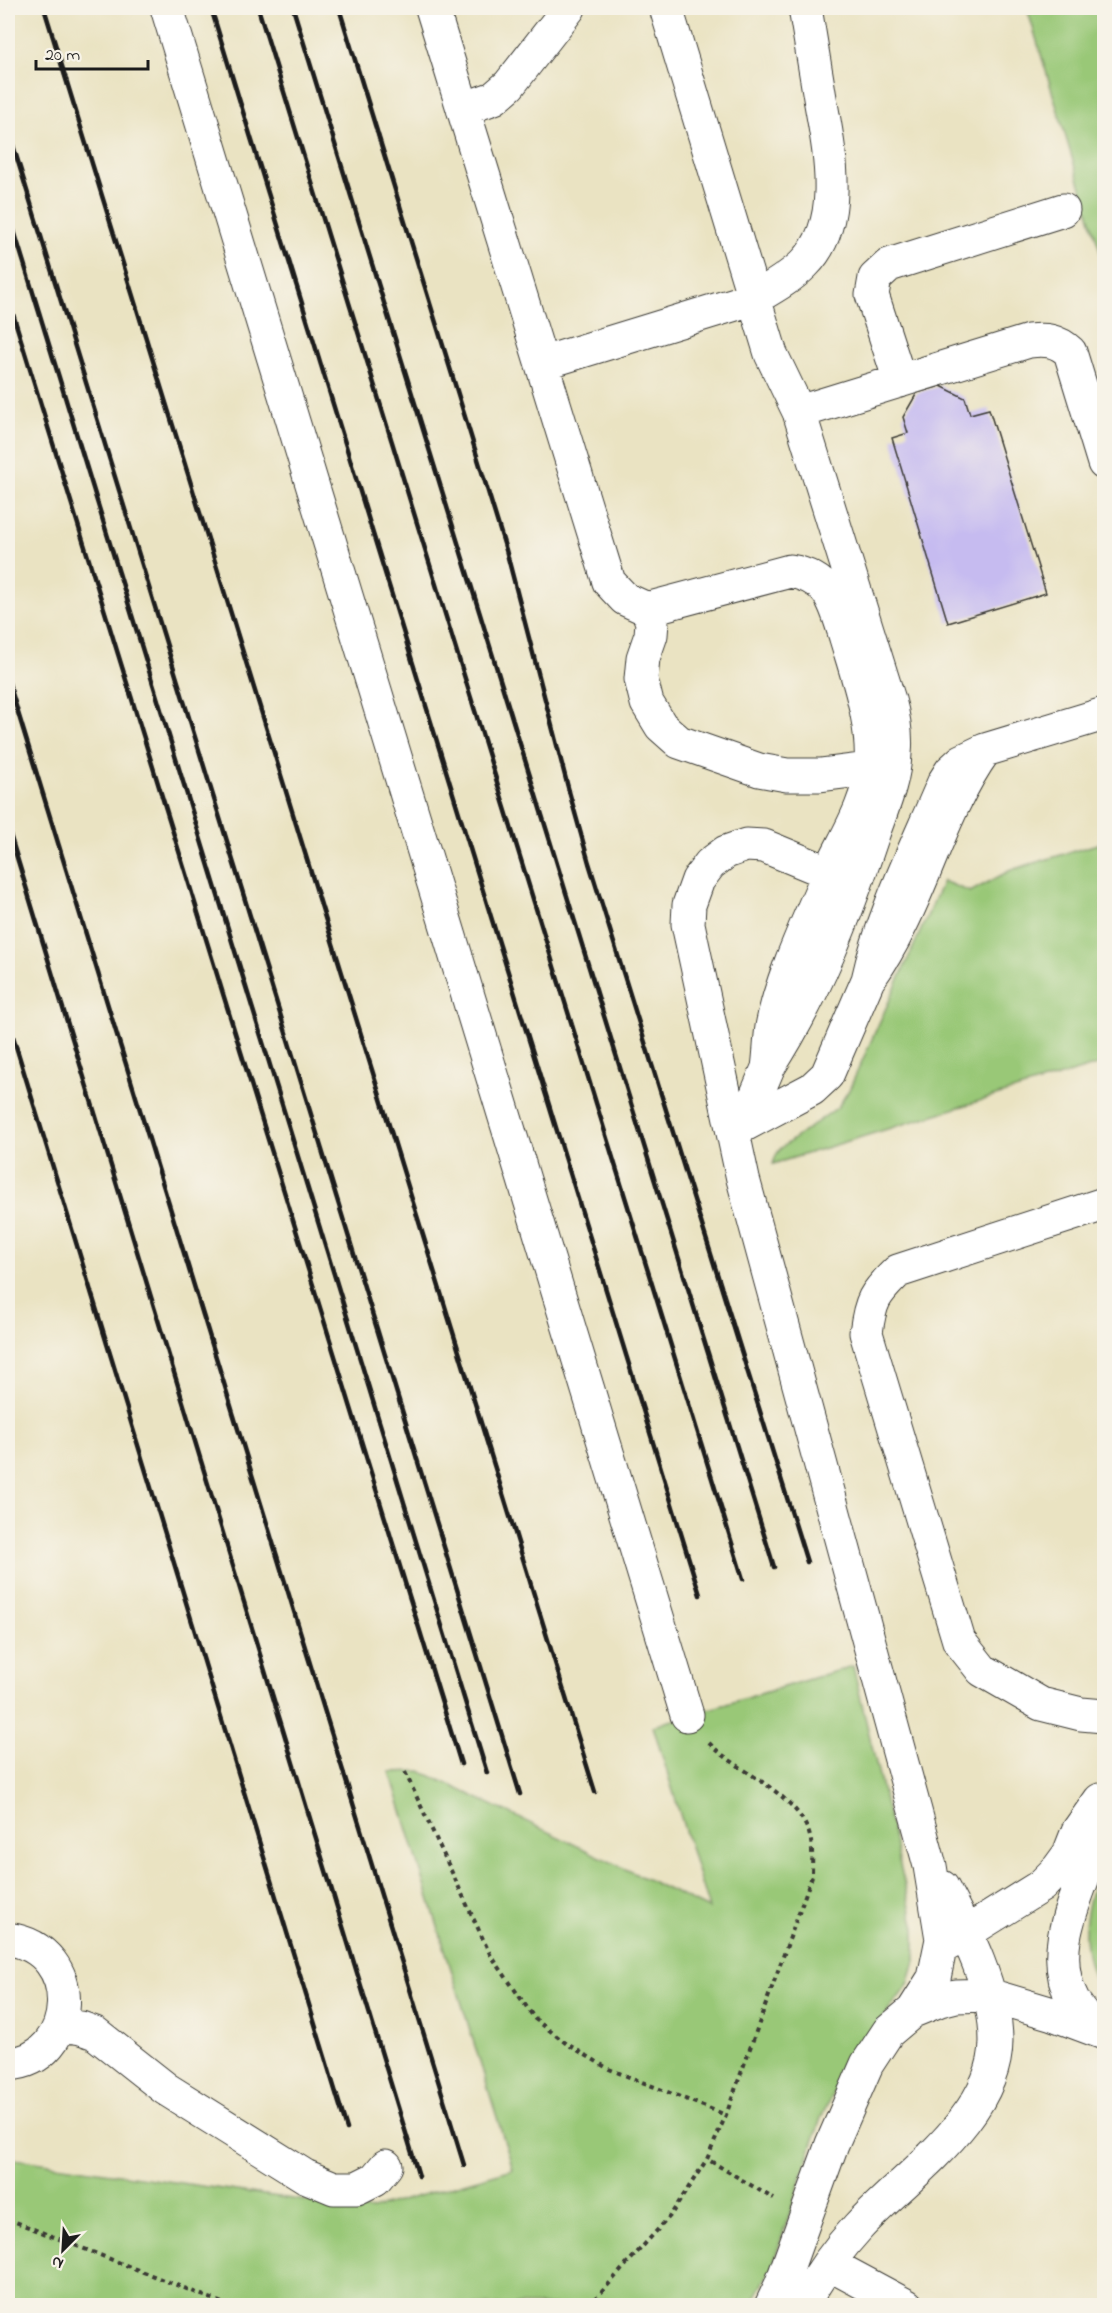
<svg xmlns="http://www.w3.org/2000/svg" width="1112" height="2313" font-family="'Indie Flower',sans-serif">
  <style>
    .green { fill: #99c877; stroke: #5a724a; stroke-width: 1.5 }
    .building { fill: #c6bbf0 }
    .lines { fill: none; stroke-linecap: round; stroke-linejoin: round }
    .minor-casing { stroke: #3b3a35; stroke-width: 35 }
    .path { stroke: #3b3a35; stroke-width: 4; stroke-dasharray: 4.5 4.5; stroke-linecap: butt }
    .minor { stroke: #fff; stroke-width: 33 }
    .rail { stroke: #1c1c1c; stroke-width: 4.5 }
  </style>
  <rect width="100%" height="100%" fill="#f7f3e8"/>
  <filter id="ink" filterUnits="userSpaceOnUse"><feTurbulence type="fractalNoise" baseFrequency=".0167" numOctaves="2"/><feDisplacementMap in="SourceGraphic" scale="12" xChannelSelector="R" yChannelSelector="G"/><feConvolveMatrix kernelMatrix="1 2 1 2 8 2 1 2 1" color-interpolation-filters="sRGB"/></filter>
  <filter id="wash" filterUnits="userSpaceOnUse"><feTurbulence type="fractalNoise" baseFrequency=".008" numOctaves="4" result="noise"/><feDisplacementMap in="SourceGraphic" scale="24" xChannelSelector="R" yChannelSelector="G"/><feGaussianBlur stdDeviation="1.35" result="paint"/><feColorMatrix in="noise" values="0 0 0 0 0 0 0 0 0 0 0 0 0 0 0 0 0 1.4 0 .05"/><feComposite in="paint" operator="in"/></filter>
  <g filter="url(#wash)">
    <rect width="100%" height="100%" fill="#eae3c2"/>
    <path class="green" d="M1027,8H1104V264Z
      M1104,842V1063L773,1164L776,1155L781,1148L838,1107L849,1090L943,881L970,892L1011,870Z
      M853,1666L915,1928V1962L908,1985L865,2042L839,2080L821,2118L772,2267L751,2305L8,2306V2158L369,2210L513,2169L390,1772L421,1771L709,1909L653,1726Z
      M1101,1856L1104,1857V2002C1094,1984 1085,1955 1085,1934C1085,1909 1095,1881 1101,1856Z"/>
    <g id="blocks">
      <path class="building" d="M941,386L965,398L970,414L989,409L1046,593L948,623L892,438L908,433L903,417L917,393Z"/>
    </g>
  </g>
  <g filter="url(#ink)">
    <use href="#blocks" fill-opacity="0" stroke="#3b3a35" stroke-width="1.5"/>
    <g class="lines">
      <g class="minor-casing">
        <path id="minor" d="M167,8L687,1715
          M432,8L609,582L625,599L647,609L790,571C831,578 835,603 846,638C859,681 874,723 871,768C868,805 844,840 829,873C809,920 781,977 772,1027C770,1040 770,1054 768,1068C815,996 846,915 873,834C882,808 894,782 895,754C897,735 894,718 889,700L799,412
          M666,8L771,354L799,412L1029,341C1046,339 1057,340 1070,352L1104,463
          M463,109L494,98L509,85L569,8
          M543,363L755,298C772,288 790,278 804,264C846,223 829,149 820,98C815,68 810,38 805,8
          M900,381L872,295L875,278L889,265L1063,210
          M647,609L652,622L651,635L643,658L641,679L647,703L661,726L679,742L759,770L787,775H820L892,766
          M985,750C935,820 920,909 868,980C882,915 918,844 944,782L951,771L962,761L985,750L1104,714
          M849,881L764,846L746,845L726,852L710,864L698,880L689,905L688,924L743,1179L930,1866L942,1939L934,1978L913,2011
          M768,1068L754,1101L733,1131L812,1089L827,1075L868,980
          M1104,1204L898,1271C874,1294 870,1301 866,1333L959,1641L982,1670L1041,1704L1081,1714L1104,1716
          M8,1939C86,1949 78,2061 8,2064
          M948,1944L1041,1886L1058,1869L1069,1854L1078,1831L1100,1800C1099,1813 1100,1828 1096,1841C1081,1891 1045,1947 1073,2000C1078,2010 1088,2020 1095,2029
          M60,2025L81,2028L95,2033L166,2089L305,2176L334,2188H357L375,2179L386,2166
          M829,2264L907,2306
          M771,2306L781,2285L832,2144L867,2064L888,2032L913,2011L940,2000L956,1996L989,1995L1053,2014L1104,2033
          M802,2306C817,2278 837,2250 858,2227C905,2176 996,2117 996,2041C996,1990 966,1931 942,1887"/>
      </g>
      <path class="path" d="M709,1743C737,1771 789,1790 806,1826C814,1841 812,1860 812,1876L726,2115L707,2159L774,2199
        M405,1772L490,1954L535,2019L567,2044L609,2069L726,2115
        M8,2219L230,2306
        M589,2306L670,2216L707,2159"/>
      <use href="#minor" class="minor"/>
      <path class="rail" d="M44,8L595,1792
        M211,8L700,1595
        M258,8L743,1579
        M293,8L774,1567
        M339,8L506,550L570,795L589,863L807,1562
        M8,129L520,1794
        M8,211L487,1773
        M8,298L461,1764
        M8,680L464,2165
        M8,828L419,2176
        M8,1020L347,2129"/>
    </g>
  </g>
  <rect width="1112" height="2313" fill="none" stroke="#f7f3e8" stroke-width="30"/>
  <g transform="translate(63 2250) rotate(204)" stroke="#f7f3e8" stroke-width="4.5" paint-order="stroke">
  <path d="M0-4.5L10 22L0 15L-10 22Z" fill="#1c1c1c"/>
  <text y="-9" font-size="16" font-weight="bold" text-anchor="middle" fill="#1c1c1c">N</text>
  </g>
  <path d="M36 60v9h112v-9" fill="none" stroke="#1c1c1c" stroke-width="3"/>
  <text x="45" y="60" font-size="18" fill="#1c1c1c" stroke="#f7f3e8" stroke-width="4.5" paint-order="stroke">20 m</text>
</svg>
